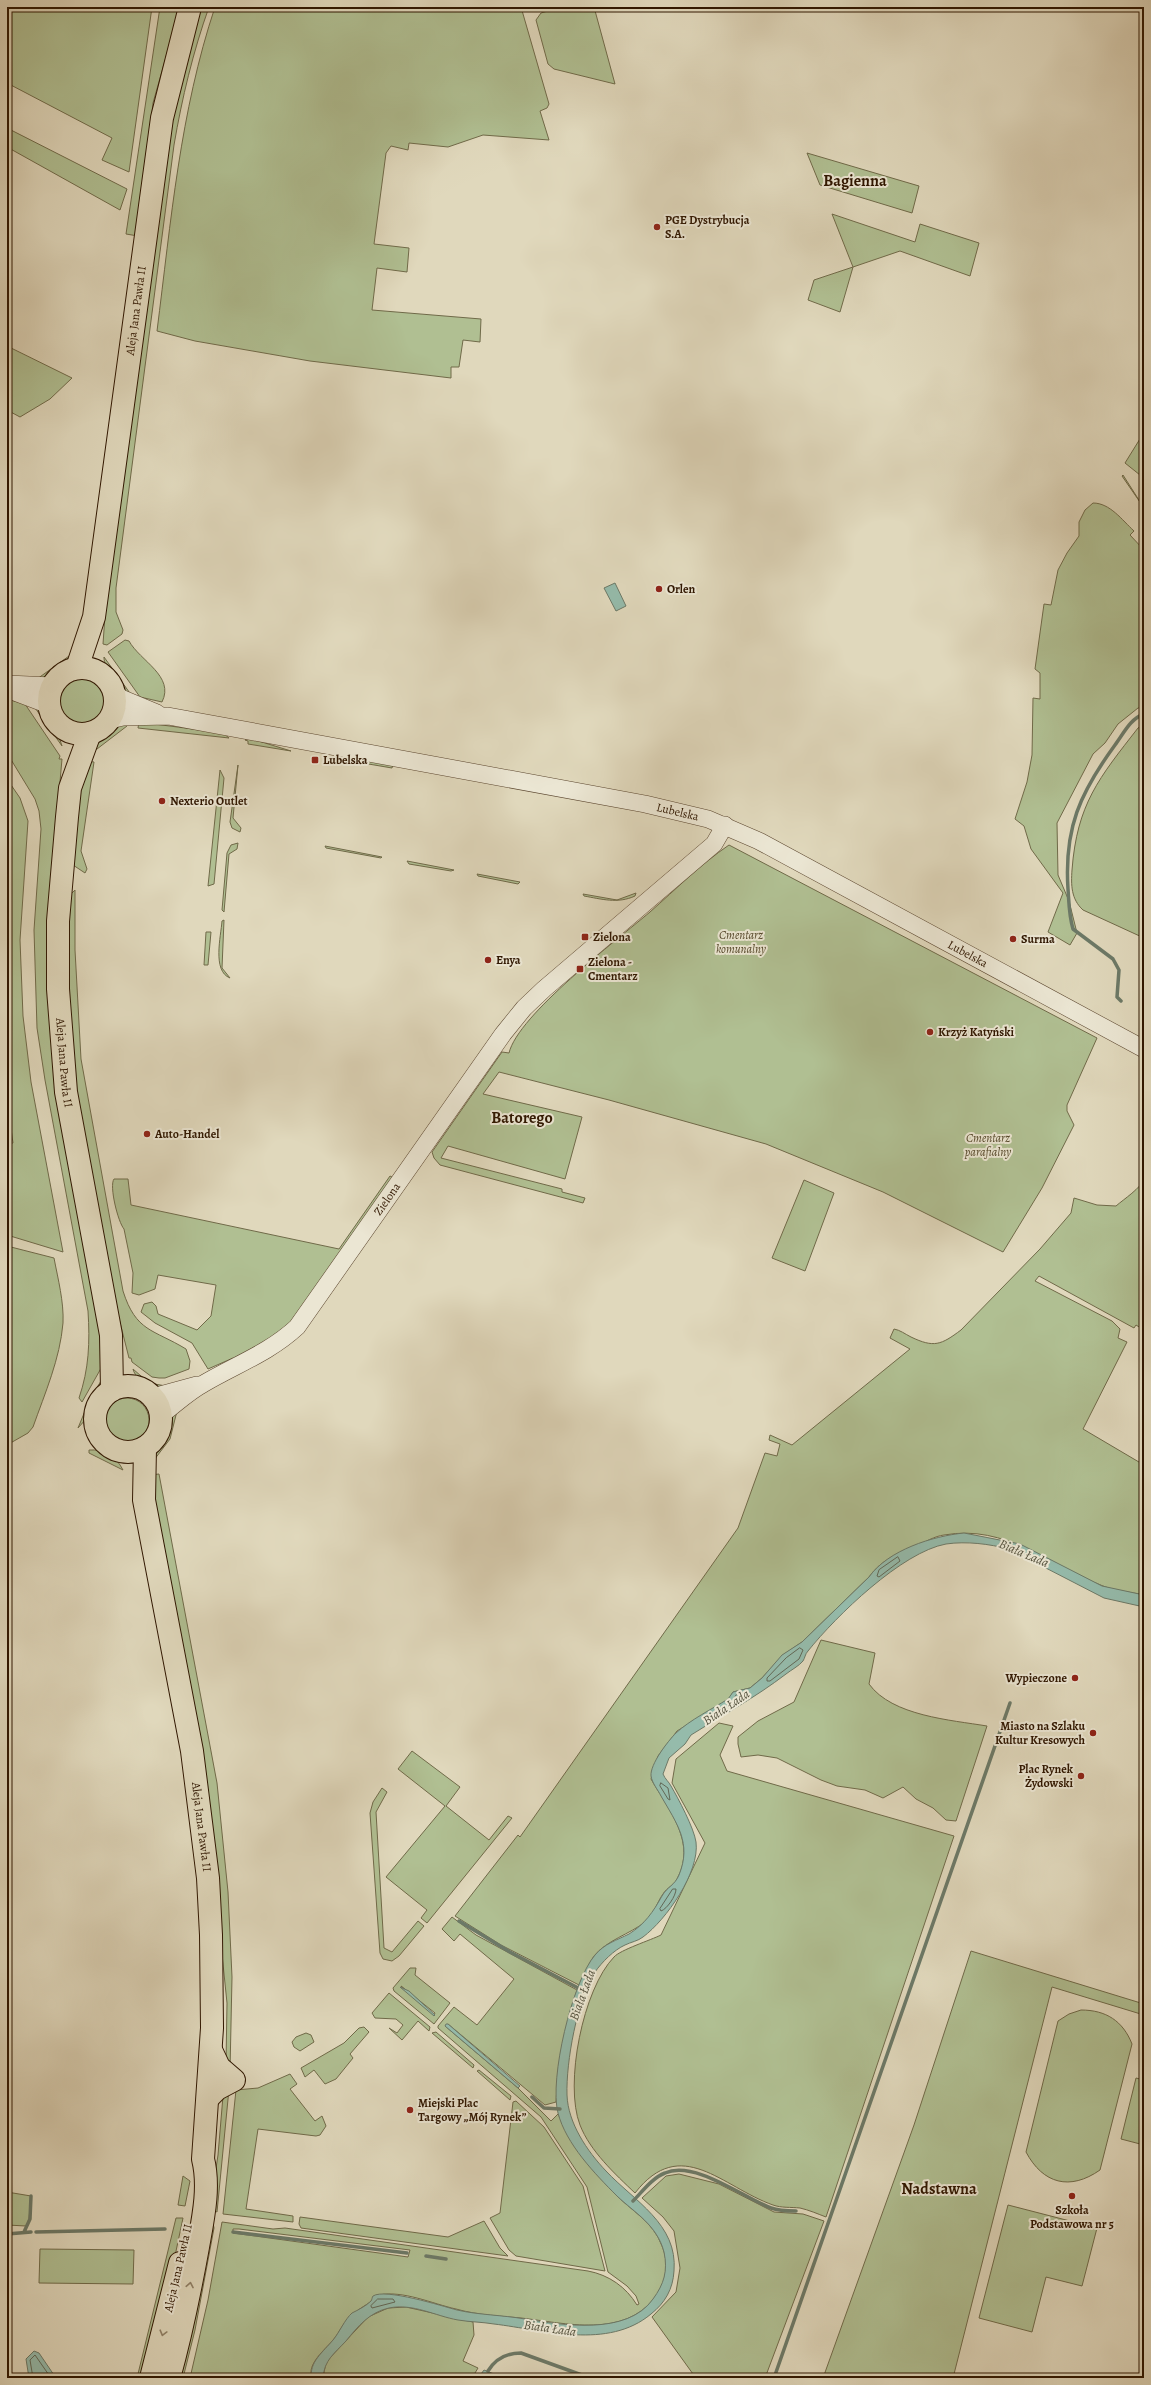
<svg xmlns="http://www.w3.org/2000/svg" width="1151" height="2385" font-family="Alegreya,serif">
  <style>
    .green { fill: #b0bf92; stroke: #706a49; fill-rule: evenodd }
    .water { fill: #95bbab; stroke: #6c7967 }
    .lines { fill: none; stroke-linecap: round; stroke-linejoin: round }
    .shore { stroke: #626856; stroke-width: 1 }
    .stream { stroke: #6c7967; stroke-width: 3.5 }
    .minor-casing { stroke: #5b462f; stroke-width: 18 }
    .major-casing { stroke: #2f1600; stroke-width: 24 }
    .minor { stroke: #ebe6d3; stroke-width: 17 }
    .major { stroke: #e0d8bc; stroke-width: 22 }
    .oneway { stroke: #908167 }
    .poi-dot { fill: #8f2418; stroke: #ebe6d3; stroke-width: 1.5 }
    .labels { text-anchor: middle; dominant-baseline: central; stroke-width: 4; stroke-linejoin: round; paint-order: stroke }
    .poi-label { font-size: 12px; font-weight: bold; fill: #2f1600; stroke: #ebe6d3; text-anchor: start }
    .street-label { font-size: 12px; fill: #2f1600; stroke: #ebe6d3 }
    .park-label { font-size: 12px; font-style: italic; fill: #56492c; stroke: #ebe6d3 }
    .water-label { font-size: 13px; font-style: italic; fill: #53503c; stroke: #ebe6d3 }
    .district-label { font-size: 16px; font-weight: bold; fill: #2f1600; stroke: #ebe6d3 }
  </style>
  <rect width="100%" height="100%" fill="#e0d8bc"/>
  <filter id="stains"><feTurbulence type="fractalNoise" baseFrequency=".005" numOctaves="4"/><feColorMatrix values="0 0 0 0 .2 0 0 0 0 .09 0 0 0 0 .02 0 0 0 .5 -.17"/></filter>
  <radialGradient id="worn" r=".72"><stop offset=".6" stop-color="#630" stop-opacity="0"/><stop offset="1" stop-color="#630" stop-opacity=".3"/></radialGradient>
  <path class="green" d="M7,7H152L129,172L102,160L112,138L7,83Z
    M160,7H180L153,103L138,236L126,234Z
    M199,7H209C193,52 182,98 174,145L116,588V612L123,630L122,634L107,645L103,644L107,587L165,149Z
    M215,7H521L549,104L547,108L540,111L549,140L483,135L448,147L409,143L408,150L391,146L386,153L374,244L409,248L407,272L377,268L372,310L481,319L480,342L463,340L459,367H451V378L310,361L195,341L157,331C171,221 180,112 215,7Z
    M561,7H594L615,84L554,69L548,64L536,20L541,13Z
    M7,128L127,189L120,210L7,147Z
    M807,153L919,186L912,213L820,185Z
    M832,214L915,242L920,224L979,243L970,276L900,251L853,267L840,312L808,300L814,280L853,267Z
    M7,346L72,378L50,399L20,417L7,410Z
    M1143,434L1144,435V483L1140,475L1125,463Z
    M1123,475L1144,508L1122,476Z
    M1093,503C1110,503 1122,520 1134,531L1130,535L1144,550V707L1138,708L1118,724L1105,743L1093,754L1057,823L1058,875L1069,901L1077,933L1070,945L1048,932L1063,893L1031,849L1024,826L1015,819L1027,782L1032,755L1033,698L1040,699V673L1035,669L1044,604L1051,605L1058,570L1067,553L1079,536V522L1085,510Z
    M125,640L129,641C140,661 175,676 162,702L140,697L108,652Z
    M76,651C67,664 52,676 37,679Z
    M104,657L132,696C123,690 103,668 104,657Z
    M60 701a22 22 0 1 1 44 0a22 22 0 1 1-44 0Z
    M7,699L25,704L60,756L59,759H62L51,885L104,1363L82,1402L79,1398C89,1369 90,1342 88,1311L45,1080L37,1028L34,930L41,829L39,811L35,799L7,753Z
    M33,705L42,710L59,737L62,746Z
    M128,722L127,726L97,749L92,750L97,738L119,724Z
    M139,722L223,733L229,738L138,728Z
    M1144,724V938L1083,910C1071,899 1071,885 1072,870C1077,804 1099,778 1138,728Z
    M249,738L252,739L291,751L248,744V741L245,740Z
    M363,758L393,764L392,768L339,759Z
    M86,761L94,762L81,851L87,869L85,873L73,865L72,833Z
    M238,765L233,818L241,828L240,832L232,828L230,822Z
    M220,770L224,778L214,884L208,886Z
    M7,779L20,798L28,821L20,940L23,1016L31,1082L63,1252L7,1235V1144L13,1143L7,1100Z
    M238,843L237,849L229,854L224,912L222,910L227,853L231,845Z
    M729,845L1097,1038L1067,1105V1111L1074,1125L1042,1188L1003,1252L883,1192L766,1144L609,1100L499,1072L483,1094L582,1117L565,1179L448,1146L441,1158L562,1189V1192L585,1198L583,1203L440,1165L434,1158L432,1152L502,1052L509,1053C518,1015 617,940 650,912C676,889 701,864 729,845Z
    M325,846L382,857L381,858L326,848Z
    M407,861L454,870L451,871L409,864Z
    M477,874L520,882L518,884L478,876Z
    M75,890V950L81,1059L123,1291C136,1332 153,1329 186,1349L190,1361L189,1369L165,1378H159L152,1377L132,1362L131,1358H129L109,1279L76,1100L65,981L69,896Z
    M636,893L635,896C618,904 601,899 584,896L583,894L617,900Z
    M224,920L222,968L230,978C212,971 221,936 222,921Z
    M206,932H211L208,965H204Z
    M390,1176L394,1178L296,1316L278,1334L235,1361L233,1358L208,1369L192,1343L155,1323L141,1312L144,1304L152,1302L156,1306L158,1314L197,1330L211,1316L216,1285L158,1275L155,1289L139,1295L132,1293L133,1273L124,1229C118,1222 109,1186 114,1179H128L131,1205L339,1249Z
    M1144,1179V1330L1136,1325L1134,1328L1039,1276L1035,1281L1112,1321L1120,1329L1118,1338L1127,1342L1083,1429L1144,1465V1595C1130,1592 1116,1591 1103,1586C1049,1565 1006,1524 944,1535C935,1536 925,1542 916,1546C897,1554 881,1560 869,1577L802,1642L783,1655L762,1678L750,1688L733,1692L729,1699L677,1731L658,1756L651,1779C669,1810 697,1843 677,1879C674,1886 667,1887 663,1894C657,1902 654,1915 645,1922C630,1934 607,1940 594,1956C588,1964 584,1976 579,1985L501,1945L455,1916L518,1835L520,1837L738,1528L765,1453L777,1456L780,1444L769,1440L770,1435L792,1445L910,1349L890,1338L894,1329C900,1330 905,1334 911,1337C934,1348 941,1345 961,1330L1040,1249L1071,1213L1074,1198L1097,1205L1116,1206C1124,1199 1141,1188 1144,1179Z
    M804,1180L834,1193L805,1271L772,1258Z
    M7,1246L54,1258C58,1279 64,1302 63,1323C60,1359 45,1393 33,1427L28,1433L7,1445Z
    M133,1369L149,1383L166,1386C162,1387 157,1389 153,1388C146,1386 134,1376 133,1369Z
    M104,1376L103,1387L95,1396L86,1419L78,1428L90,1399Z
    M105 1420a22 22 0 1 1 44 0a22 22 0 1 1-44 0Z
    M177,1411L170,1439L151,1464C153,1452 159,1447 165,1436C169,1427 169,1418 177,1411Z
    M89,1450C104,1449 116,1456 123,1470L89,1453Z
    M159,1474L217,1783L228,1892L232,1977L230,2071L226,2064L227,2003L219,1925L150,1475Z
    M821,1640L875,1653L869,1684C892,1716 951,1720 987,1726L956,1821L946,1820L933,1808L916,1799L903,1787L883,1798L865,1790L837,1786L821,1780L777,1758L758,1755L741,1757L738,1744V1737L758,1721L794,1702Z
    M719,1723L733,1726L720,1755L727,1771L954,1836L826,2217C818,2214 809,2210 800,2208C791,2207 781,2208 773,2205C722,2187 681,2134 635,2193C615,2174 590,2151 580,2125C564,2084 583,1989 614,1957C620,1950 651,1940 661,1935L705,1843L672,1783L676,1759Z
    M412,1751L460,1787L446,1806L489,1840L508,1816L512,1818L427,1923L421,1918L427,1910L386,1877L445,1806L398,1769Z
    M382,1788L387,1792L376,1812L384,1948L392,1952L418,1921L424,1926L399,1956L392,1961L383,1959L380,1953L370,1813L373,1802Z
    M452,1917L476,1935L577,1990C565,2027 558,2063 556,2102L545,2105L448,2024L445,2026L518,2088L551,2121L558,2114C572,2144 592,2169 614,2193C631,2211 653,2221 662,2246C669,2263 667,2281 656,2296C625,2339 565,2323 521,2318C499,2316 477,2315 456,2309C433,2304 403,2290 379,2295C376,2296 374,2299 372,2301C363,2307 355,2311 348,2319C342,2325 339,2333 334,2339C326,2349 306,2364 312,2378H190L208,2300L222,2222L273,2229L285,2228L588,2271C609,2275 626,2287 637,2305L639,2304L636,2296L627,2286L608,2272L587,2187L541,2117L438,2028V2026L454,2007L477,2025L514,1979L460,1934L454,1941L442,1929ZM233,2229H239L410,2250L408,2257L233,2233Z
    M971,1951L1144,2004V2015L1052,1987L953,2378H823L914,2125Z
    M410,1968H416L415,1975L450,2003L434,2024L394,1991L393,1988ZM401,1986L435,2013L434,2015Z
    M389,1993L430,2027L429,2031L418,2021L402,2040L389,2028L397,2033L403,2025L396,2019L375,2018L372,2013Z
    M1081,2010C1106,2010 1123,2021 1132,2044L1100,2170C1070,2191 1043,2184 1026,2152L1058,2021L1069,2014Z
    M364,2027L369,2032L350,2054L353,2058L336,2079L325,2084L314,2070L305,2077L301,2068L344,2043L359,2028Z
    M436,2032L474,2065L473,2068L432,2033Z
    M306,2033L311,2035L314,2042L300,2051L294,2047L292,2042L296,2037Z
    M479,2070L511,2096L510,2100L477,2071Z
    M290,2074L297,2084L290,2089L315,2121L322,2116L326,2126L320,2135L316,2136L258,2129L246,2209L293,2216V2222L223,2214L236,2090L258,2088Z
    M1136,2078L1144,2080V2145L1121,2139Z
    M229,2089L217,2212L210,2209L218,2155L223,2096Z
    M516,2101L544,2127L583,2186L605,2271L516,2256L509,2250L490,2218L500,2213L513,2102Z
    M679,2174L719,2184L774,2212L803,2214L824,2221L765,2378H699L693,2374L652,2317L676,2292L680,2268L674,2231L663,2217L642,2198L666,2176Z
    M183,2176L190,2181L185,2206L178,2205Z
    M7,2192L31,2196L29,2219L26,2226L7,2225Z
    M1008,2205L1097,2228L1082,2286L1046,2277L1032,2332L979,2318Z
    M300,2217L448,2237L484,2221L500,2248L508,2256L301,2228L299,2224Z
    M176,2218H183L168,2289L145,2378H137Z
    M213,2223L214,2228L195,2330L183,2378H174Z
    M40,2249L134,2250L133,2284L39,2283Z
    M406,2307L473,2322L474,2335L463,2361L478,2368L472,2378H323L326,2362L368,2317L388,2308Z"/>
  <path class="water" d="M615,583L626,606L616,611L604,588Z
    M964,1533L1020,1544L1102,1586L1144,1595V1607L1104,1598L1009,1549C989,1544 967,1541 946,1544C902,1552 836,1616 808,1651C805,1654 805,1658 803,1661C799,1666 791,1670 786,1674C756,1697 723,1715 691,1735L685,1744L669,1758L663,1774C665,1779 669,1782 671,1786C678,1798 694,1828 696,1842C700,1872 666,1920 643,1937C638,1941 631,1942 625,1945C614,1950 602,1962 595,1972C577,2000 566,2062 567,2095C568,2123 587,2151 606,2171C634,2201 678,2224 674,2271C673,2289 665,2303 651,2314C608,2350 544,2330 494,2324C482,2322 470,2322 458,2320C435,2316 413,2303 389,2308C370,2312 358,2326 346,2341C335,2353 324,2360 323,2378H312C308,2363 324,2351 333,2340C339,2333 345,2319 352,2313C358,2310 366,2306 371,2301C372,2300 372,2297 373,2296C385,2288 442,2306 457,2310C479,2315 502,2315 525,2319C562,2325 627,2336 653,2299C664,2284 668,2271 664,2252C657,2225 635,2213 617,2196C595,2174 566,2144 558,2113C549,2079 572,1982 595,1955C604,1944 617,1940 629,1934C645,1924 653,1912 662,1896C667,1887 675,1885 679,1875C692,1843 677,1824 661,1796C658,1790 652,1783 651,1776C650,1764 668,1741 676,1733C690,1720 712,1709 728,1699L733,1692L750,1688L762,1678L782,1655L802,1642L869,1577C888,1550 933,1536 964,1533Z
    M400,1987L409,1991L435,2015L434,2016Z
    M446,2024H448L520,2086L518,2088L445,2026Z
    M34,2351L39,2353L56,2378H29L26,2359Z
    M484,2370L494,2374L492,2378H478Z"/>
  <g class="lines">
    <path class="shore" d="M898,1557L900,1561L879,1577L877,1576L879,1570Z
      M800,1648L803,1650L799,1659L770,1681H767V1678L786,1658Z
      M745,1693L747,1696L732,1703L736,1695Z
      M661,1783L668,1788L670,1800L668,1799L660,1786Z
      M673,1889H676C676,1896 667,1909 661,1911L660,1909Z
      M378,2299H393L395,2302L372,2308L371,2306Z
      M33,2378L30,2360L35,2355L51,2378"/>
    <path class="stream" d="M1121,1001L1117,997L1119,970L1113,959L1073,929C1069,916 1069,903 1068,889C1064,828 1080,793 1115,745C1124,733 1130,719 1144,714
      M459,1921L510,1952L582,1990
      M532,2097L544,2108L560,2109
      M633,2201C642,2192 652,2178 665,2173C695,2160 744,2198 771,2208C779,2211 788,2211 796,2211
      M24,2232L30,2219L31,2196
      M36,2232L165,2229
      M233,2232L407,2253
      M7,2234L31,2232
      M426,2256L446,2259
      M488,2371C496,2358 507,2353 521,2353L590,2378
      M774,2378L1010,1703"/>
    <g class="minor-casing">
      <g id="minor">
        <path d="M7,684L52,686"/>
        <path d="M7,689L49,705"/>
        <path d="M114,692L121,698L157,713"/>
        <path id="s1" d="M110,720L123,717L168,716L645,804L708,819L759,841L1144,1049"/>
        <path d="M153,1397L197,1385"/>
        <path id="s2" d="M161,1415C175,1405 188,1392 203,1384C235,1365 269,1353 297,1327L503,1034L524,1008L544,989L714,844L725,825"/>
      </g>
    </g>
    <g class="major-casing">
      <g id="major">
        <circle cx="82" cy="701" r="33"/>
        <path id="s3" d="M77,668L94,617L162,118L190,7"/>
        <path id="s4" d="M90,733L70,788L67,817L58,921V989L66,1092L111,1335L112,1390"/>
        <circle cx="128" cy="1419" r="33"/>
        <path id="s5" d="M145,1448L144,1500L192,1751L208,1878L211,1935L212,2028L203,2159C210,2187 203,2219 198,2247C190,2291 181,2335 169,2378"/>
        <path d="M209,2097L217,2089L234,2080L219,2067L211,2050"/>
        <path d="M151,2378L180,2263"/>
      </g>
    </g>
    <use href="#minor" class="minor"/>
    <use href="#major" class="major"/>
  </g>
  <defs><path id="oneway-chevron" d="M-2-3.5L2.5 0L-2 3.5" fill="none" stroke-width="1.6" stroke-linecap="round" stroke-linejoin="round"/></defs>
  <g class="oneway">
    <use href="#oneway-chevron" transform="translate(190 2285) rotate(-79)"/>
    <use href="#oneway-chevron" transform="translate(163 2333) rotate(105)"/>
  </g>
  <g class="poi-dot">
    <circle cx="657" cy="227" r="4"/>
    <circle cx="659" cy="589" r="4"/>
    <rect x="311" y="756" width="8" height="8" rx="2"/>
    <circle cx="162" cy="801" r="4"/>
    <rect x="581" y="933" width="8" height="8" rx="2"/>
    <circle cx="1013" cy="939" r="4"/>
    <circle cx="488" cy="960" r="4"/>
    <rect x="576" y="965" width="8" height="8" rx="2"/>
    <circle cx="930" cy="1032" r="4"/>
    <circle cx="147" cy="1134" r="4"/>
    <circle cx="1075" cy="1678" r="4"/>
    <circle cx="1093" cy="1733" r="4"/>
    <circle cx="1081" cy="1776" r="4"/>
    <circle cx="410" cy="2110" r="4"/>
    <circle cx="1072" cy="2196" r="4"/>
  </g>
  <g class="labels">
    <g class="poi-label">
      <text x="665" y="220">PGE Dystrybucja<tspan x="665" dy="14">S.A.</tspan></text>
      <text x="667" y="589">Orlen</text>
      <text x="323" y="760">Lubelska</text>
      <text x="170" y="801">Nexterio Outlet</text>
      <text x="593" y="937">Zielona</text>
      <text x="1021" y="939">Surma</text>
      <text x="496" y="960">Enya</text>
      <text x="588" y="962">Zielona -<tspan x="588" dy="14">Cmentarz</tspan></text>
      <text x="938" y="1032">Krzyż Katyński</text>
      <text x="155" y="1134">Auto-Handel</text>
      <text x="1067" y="1678" text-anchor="end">Wypieczone</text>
      <text x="1085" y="1726" text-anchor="end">Miasto na Szlaku<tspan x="1085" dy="14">Kultur Kresowych</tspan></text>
      <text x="1073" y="1769" text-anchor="end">Plac Rynek<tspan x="1073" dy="14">Żydowski</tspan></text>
      <text x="418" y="2103">Miejski Plac<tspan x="418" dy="14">Targowy „Mój Rynek”</tspan></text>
      <text x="1072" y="2210" text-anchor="middle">Szkoła<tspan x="1072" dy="14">Podstawowa nr 5</tspan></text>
    </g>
    <g class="street-label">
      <text stroke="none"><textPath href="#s3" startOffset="363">Aleja Jana Pawła II</textPath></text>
      <text stroke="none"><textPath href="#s1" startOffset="577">Lubelska</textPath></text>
      <text stroke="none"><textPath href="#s1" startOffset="901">Lubelska</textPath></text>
      <text stroke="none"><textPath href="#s4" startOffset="334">Aleja Jana Pawła II</textPath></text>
      <text stroke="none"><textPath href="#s2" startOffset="319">Zielona</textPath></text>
      <text stroke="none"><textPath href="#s5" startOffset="384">Aleja Jana Pawła II</textPath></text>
      <text transform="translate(178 2268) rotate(-77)">Aleja Jana Pawła II</text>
    </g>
    <g class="park-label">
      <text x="741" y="935">Cmentarz<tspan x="741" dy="14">komunalny</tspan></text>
      <text x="988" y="1138">Cmentarz<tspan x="988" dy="14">parafialny</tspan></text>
    </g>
    <g class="water-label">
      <text transform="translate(1024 1553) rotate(23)">Biała Łada</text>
      <text transform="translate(726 1707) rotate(-34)">Biała Łada</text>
      <text transform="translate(582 1995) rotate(-70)">Biała Łada</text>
      <text transform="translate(550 2328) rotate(8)">Biała Łada</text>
    </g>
    <g class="district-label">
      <text x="855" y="181">Bagienna</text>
      <text x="522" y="1118">Batorego</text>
      <text x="939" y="2189">Nadstawna</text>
    </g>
  </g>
  <rect width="1151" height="2385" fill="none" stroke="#e0d8bc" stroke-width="24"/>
  <rect x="8" y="8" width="1135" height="2369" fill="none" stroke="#2f1600" stroke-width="2"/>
  <rect x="12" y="12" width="1127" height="2361" fill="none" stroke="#2f1600"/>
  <rect width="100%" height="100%" filter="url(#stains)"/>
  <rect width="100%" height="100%" fill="url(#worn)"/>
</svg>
